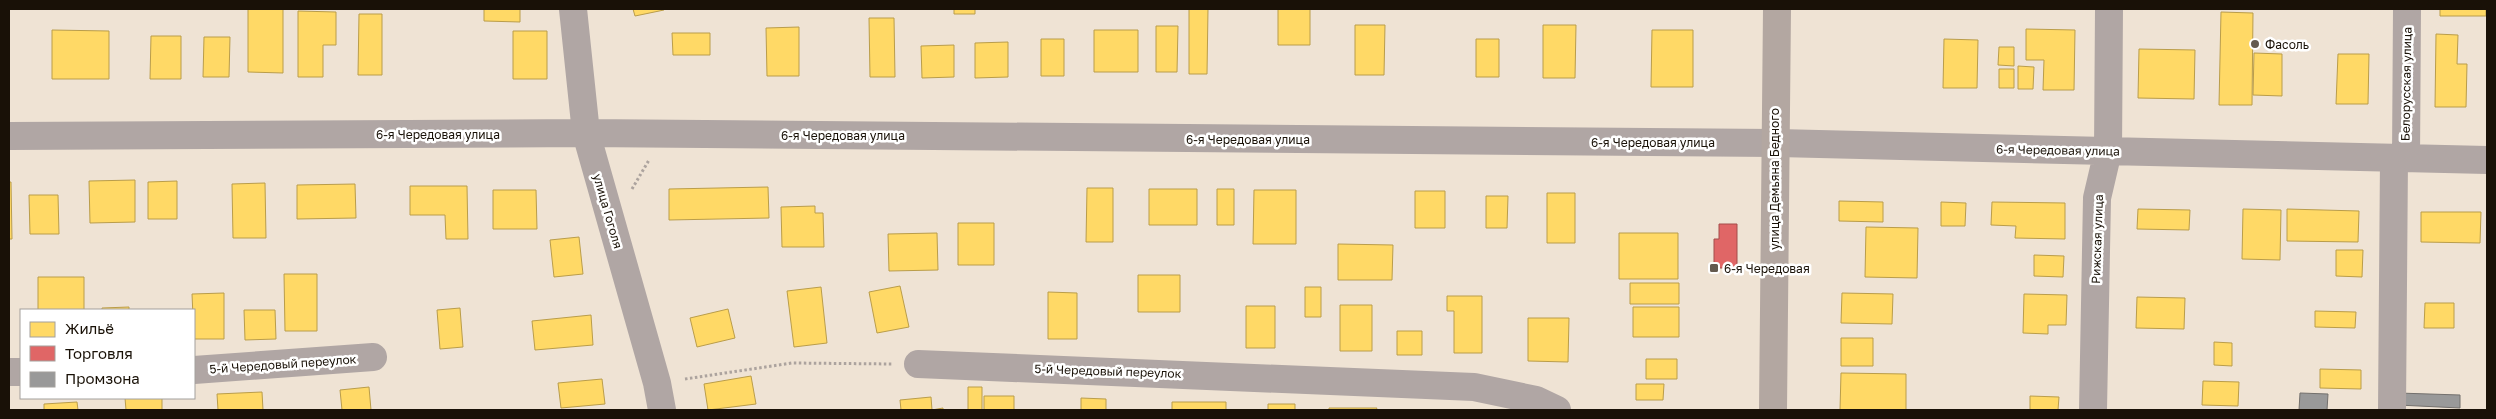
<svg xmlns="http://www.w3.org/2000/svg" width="2496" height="419" font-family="'Golos Text',sans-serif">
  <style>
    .homes { fill: #ffd966; stroke: #ba9d4a }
    .shops { fill: #e06666; stroke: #a44c4a }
    .industry { fill: #999; stroke: #73706d }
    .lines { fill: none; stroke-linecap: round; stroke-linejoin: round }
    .path { stroke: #aca39e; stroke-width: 3; stroke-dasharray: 2.5 2.5; stroke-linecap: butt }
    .minor { stroke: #b0a6a4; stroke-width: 28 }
    .major { stroke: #b3a7a1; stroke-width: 28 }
    .poi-dot { fill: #645a4f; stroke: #fff; stroke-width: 2 }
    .labels { text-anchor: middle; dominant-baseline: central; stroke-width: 5; stroke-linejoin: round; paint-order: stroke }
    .poi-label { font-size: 12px; fill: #191107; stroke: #fff; text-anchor: start }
    .street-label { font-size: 12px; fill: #191107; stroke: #fff }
  </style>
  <rect width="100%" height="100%" fill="#efe3d4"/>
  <path class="homes" d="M248,9H283V73L248,72Z
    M484,9H520V22L484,21Z
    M633,9H664V10L635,16Z
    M954,9H975V14H954Z
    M1189,9H1208L1207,74H1189Z
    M1278,9H1310V45H1278Z
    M2440,9H2486V16H2440Z
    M298,11L336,12V45H323V77H298Z
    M2221,12L2253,13L2252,105H2219Z
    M359,14H382V75H358Z
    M869,18H894L895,77H870Z
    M1355,25H1385L1384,75H1355Z
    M1543,25H1576L1575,78H1543Z
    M1156,26H1178L1177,72H1156Z
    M799,27V76H767L766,28Z
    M2026,29L2075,30L2074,90H2043L2044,60H2026Z
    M52,30L109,31V79H52Z
    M1094,30H1138V72H1094Z
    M1652,30H1693V87H1651Z
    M513,31H547V79H513Z
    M672,33H710V55H673Z
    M2436,34L2458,35L2457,64H2467L2466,107H2435Z
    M151,36H181V79H150Z
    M204,37H230L229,77H203Z
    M1041,39H1064V76H1041Z
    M1476,39H1499V77H1476Z
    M1944,39L1978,40L1977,88H1943Z
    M1008,42V77L975,78V43Z
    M954,45V77L922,78L921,46Z
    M1999,47H2014V66L1998,65Z
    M2139,49L2195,50L2194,99L2138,98Z
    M2254,53L2282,54V96L2253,95Z
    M2338,54H2369L2368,104H2336Z
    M2018,66L2034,67L2033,89H2018Z
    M1999,69H2014V88H1999Z
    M135,180V222L90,223L89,181Z
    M177,181V219H148V182Z
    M9,182H11L12,239H9Z
    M265,183L266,238H233L232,184Z
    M355,184L356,218L297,219V185Z
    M410,186H467L468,239H446L445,215H410Z
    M768,187L769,218L669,220V189Z
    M1087,188H1113V242H1086Z
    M1149,189H1197V225H1149Z
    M1217,189H1234V225H1217Z
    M493,190H536L537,229H493Z
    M1254,190H1296V244H1253Z
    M1415,191H1445V228H1415Z
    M1547,193H1575V243H1547Z
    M29,195H58L59,234H30Z
    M1486,196H1508L1507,228H1486Z
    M1839,201L1883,202V222L1839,221Z
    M1941,202L1966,203L1965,226H1941Z
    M1992,202L2065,203V239L2015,238L2016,226L1991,225Z
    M815,206V213H823L824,247H782L781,207Z
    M2138,209L2190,210L2189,230L2137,229Z
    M2243,209L2281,210L2280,260L2242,259Z
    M2287,209L2359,211L2358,242L2287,241Z
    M2421,212H2481L2480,243L2421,242Z
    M958,223H994V265H958Z
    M1866,227L1918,228L1917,278L1865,277Z
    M937,233L938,270L889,271L888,234Z
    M1619,233H1678V279H1619Z
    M579,237L583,274L554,277L550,240Z
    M1338,244L1393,245L1392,280H1338Z
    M2336,250H2363L2362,277L2336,276Z
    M2034,255L2064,256L2063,277L2034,276Z
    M284,274H317V331H285Z
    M1138,275H1180V312H1138Z
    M38,277H84V310H38Z
    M1630,283H1679V304H1630Z
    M900,286L909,327L877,333L869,292Z
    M821,287L827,343L794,347L787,291Z
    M1305,287H1321V317H1305Z
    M1048,292L1077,293V339H1048Z
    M224,293V339H194L192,294Z
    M1842,293L1893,294L1892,324L1841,323Z
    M2024,294L2067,295L2066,325H2048V334L2023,333Z
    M1447,296H1482V353H1454V311H1447Z
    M2137,297L2185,298L2184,329L2136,328Z
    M2425,303H2454V328H2424Z
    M1340,305H1372V351H1340Z
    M1246,306H1275V348H1246Z
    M129,307V310H102V308Z
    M1633,307H1679V337H1633Z
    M460,308L463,347L440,349L437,310Z
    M728,309L735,338L697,347L690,318Z
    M244,310H275L276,339L245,340Z
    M2315,311L2356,312L2355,328L2315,327Z
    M591,315L593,345L535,350L532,321Z
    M1528,318H1569L1568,362L1528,361Z
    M1397,331H1422V355H1397Z
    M1841,338H1873V366H1841Z
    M2214,342L2232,343V366L2214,365Z
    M1646,359H1677V379H1646Z
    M2320,369L2361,370V389L2320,388Z
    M1841,373L1906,374V410H1840Z
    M751,376L756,404L708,410L704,384Z
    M602,379L605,404L561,408L558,383Z
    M2203,381L2239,382L2238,406L2202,405Z
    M1636,384H1664L1663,400H1636Z
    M369,387L371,410H342L340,390Z
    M968,387H982V410H968Z
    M262,392L263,410H218L217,394Z
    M984,396H1014V410H984Z
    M2030,396L2059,397L2058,410H2030Z
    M931,397L932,410L943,408V410H901L900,400Z
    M125,398H162V410H126Z
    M1081,398L1106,399V410H1081Z
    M77,402L78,410H44V404Z
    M1172,402H1226V410H1172Z
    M1268,404H1295V410H1268Z
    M1329,408H1377L1376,410H1329Z"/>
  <path class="shops" d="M1719,224H1737V268H1714V239H1719Z"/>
  <path class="industry" d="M2300,393L2328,394L2327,410H2299Z
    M2398,393L2460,395V408L2398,405Z"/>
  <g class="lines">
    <path class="path" d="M632,189L649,160
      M685,379L792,363L892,364"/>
    <path class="minor" d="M573,9L586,133L657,383L662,410
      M9,136L586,133L1774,143L2487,160
      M2406,158L2407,9
      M918,364L1474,387L1536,400L1557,410
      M194,370L373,357
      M9,372H21
      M2093,410L2097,198L2108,151L2109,9
      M2392,410L2394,158"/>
    <path class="major" d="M1773,410L1777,9"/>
  </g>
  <g class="poi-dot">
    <circle cx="2255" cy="44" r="5"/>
    <rect x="1709" y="263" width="10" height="10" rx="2.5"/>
  </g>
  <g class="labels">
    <g class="poi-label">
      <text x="2265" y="44">Фасоль</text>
      <text x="1724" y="268">6-я Чередовая</text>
    </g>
    <g class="street-label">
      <text transform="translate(2406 84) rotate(-89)">Белорусская улица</text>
      <text x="438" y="134">6-я Чередовая улица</text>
      <text x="843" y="135">6-я Чередовая улица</text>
      <text x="1248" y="139">6-я Чередовая улица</text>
      <text x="1653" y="142">6-я Чередовая улица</text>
      <text transform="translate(2058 150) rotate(1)">6-я Чередовая улица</text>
      <text transform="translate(1774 179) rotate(-90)">улица Демьяна Бедного</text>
      <text transform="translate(608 211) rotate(74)">улица Гоголя</text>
      <text transform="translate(2097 239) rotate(-88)">Рижская улица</text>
      <text transform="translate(283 364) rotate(-4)">5-й Чередовый переулок</text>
      <text transform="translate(1108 371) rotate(2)">5-й Чередовый переулок</text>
    </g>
  </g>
  <rect width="2496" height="419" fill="none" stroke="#191107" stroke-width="20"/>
  <rect x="20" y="309" width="175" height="90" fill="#ffffff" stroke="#a3a09c"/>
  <rect x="30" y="322" width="25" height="15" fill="#ffd966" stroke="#a3a09c"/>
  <text x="65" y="334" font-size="15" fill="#191107">Жильё</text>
  <rect x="30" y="346" width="25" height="15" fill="#e06666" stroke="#a3a09c"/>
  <text x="65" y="359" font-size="15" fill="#191107">Торговля</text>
  <rect x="30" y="372" width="25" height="15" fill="#999999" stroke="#a3a09c"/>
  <text x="65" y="384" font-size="15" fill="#191107">Промзона</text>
</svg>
